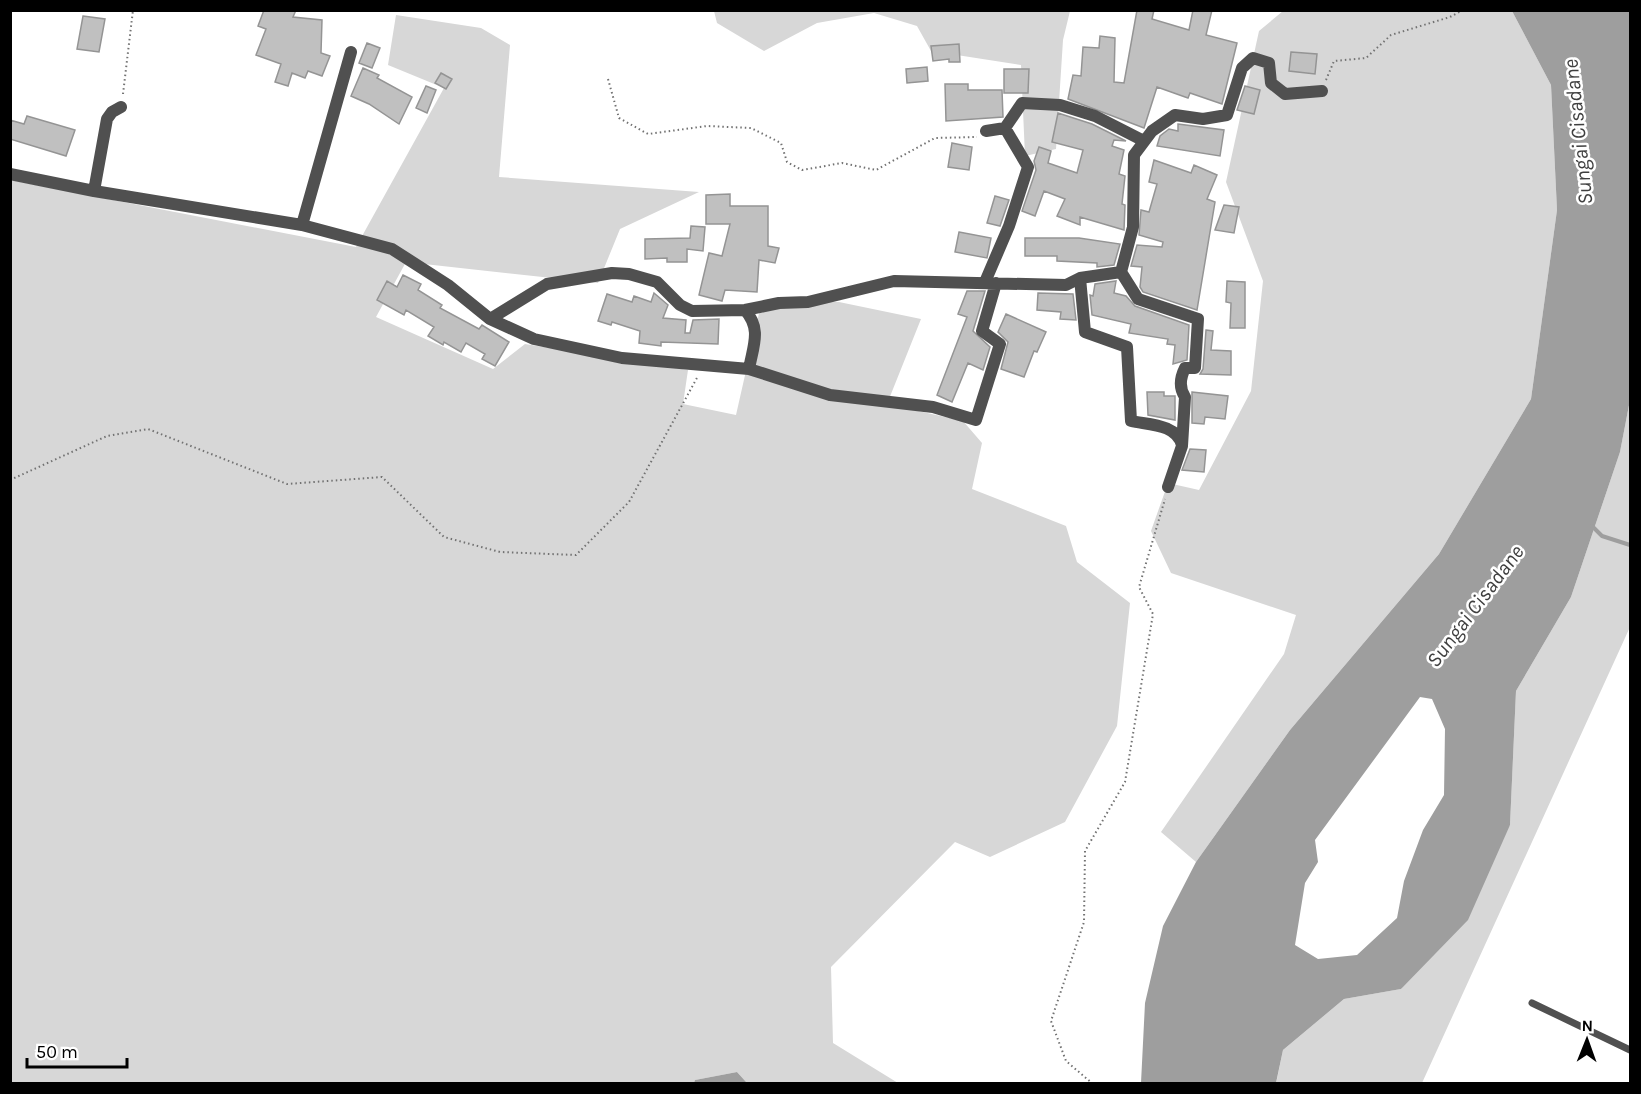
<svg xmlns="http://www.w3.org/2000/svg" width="1641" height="1094" font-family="Karla,sans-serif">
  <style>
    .green { fill: #d7d7d7 }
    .water { fill: #9e9e9e; fill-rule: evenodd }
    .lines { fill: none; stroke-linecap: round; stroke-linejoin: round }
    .stream { stroke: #9e9e9e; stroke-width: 4 }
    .building { fill: #c0c0c0; stroke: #949494; stroke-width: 1.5 }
    .path { stroke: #727272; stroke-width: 2; stroke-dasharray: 1.5 3; stroke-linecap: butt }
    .lane { stroke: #505050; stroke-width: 7 }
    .street { stroke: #505050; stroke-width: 12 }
    .labels { text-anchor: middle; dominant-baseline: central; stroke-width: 5; stroke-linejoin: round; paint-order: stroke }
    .water-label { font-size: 21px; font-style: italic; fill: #3f3f3f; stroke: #fff }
  </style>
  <rect width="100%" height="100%" fill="#fff"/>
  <path class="green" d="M714,11H1070L1063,40L1056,149L1025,156L1021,65L931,51L917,26L874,13L817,23L764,51L717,23Z
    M1283,11H1512L1551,85L1557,210L1531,399L1439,554L1290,730L1196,862L1161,832L1284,654L1296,615L1171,573L1151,531L1168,483L1199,490L1251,391L1263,281L1226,182L1259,31Z
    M396,15L481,28L510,45L499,177L699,192L620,229L598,283L406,262L376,317L493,369L525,344L688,370L683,404L736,415L762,300L839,302L921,319L887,404L963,421L982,443L972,489L1066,526L1077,562L1130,603L1117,726L1065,822L990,857L955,842L831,967L833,1043L898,1083H747L737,1072L695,1080L694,1084L11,1083L10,180L356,247L444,88L388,65Z
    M1630,400V627L1422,1083L1276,1084L1283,1050L1344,999L1401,989L1510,825L1516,691L1571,597L1620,452Z
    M1029,1082L1049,1083H900Z"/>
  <path class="water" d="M1512,11H1630V400L1620,452L1571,597L1516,691L1510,825L1468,920L1401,989L1344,999L1283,1050L1276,1083H1141L1145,1003L1163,926L1196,862L1290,730L1439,554L1531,399L1557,210L1551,85ZM1420,697L1432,699L1445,729L1444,795L1423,830L1404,881L1397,918L1357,955L1318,959L1295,945L1305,883L1318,862L1315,840Z
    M737,1072L747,1083H694L695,1080Z"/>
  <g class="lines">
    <path class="stream" d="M1592,526L1602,536L1630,545"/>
  </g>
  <path class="building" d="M264,10H296L293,17L322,20L321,53L330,56L322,76L308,71L305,78L292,73L288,86L275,82L281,64L256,55L266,29L258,26Z
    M1137,10H1154L1152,19L1189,30L1193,10H1212L1206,35L1237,43L1222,104L1190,93L1188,98L1157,87L1144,128L1068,99L1073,75L1081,76L1083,47L1099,48L1100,36L1115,38L1114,82L1124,83Z
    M83,16L105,19L99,52L77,49Z
    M367,43L380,48L372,68L359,63Z
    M959,44L960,62H949V59L933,61L931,46Z
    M1291,52L1317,54L1315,74L1289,71Z
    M927,67L928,81L907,83L906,69Z
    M363,68L379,75L377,78L412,97L399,124L369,104L351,96Z
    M1004,69H1029L1028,93H1004Z
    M441,73L452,79L446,89L435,83Z
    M945,84H968V90H1002L1003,117L946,121Z
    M426,86L436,90L427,113L416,108Z
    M1245,86L1260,90L1254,114L1237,110Z
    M1058,113L1092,124L1126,141L1114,140L1112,146L1124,150L1119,174L1125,176L1122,204L1125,205L1124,230L1080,217V225L1057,216L1065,199L1044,191L1035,216L1022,211L1036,170L1034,161L1039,147L1051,151L1048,163L1077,173L1083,150L1052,142Z
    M27,116L75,130L66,156L10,139V120L24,124Z
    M1178,124L1224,130L1220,156L1157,146L1160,136L1169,129L1178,131Z
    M952,143L972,147L969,170L948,167Z
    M1154,160L1191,173L1194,165L1217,175L1207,199L1215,202L1197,310L1143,292L1140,287L1142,267L1131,266L1137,245L1162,247L1163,242L1139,235L1141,210L1149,212L1157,184L1149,182Z
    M730,194V206H768V246L779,248L775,263L759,260L757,292L725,290L722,301L699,295L709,253L722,256L730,224H706V195Z
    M995,196L1009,200L1000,226L987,223Z
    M1224,205L1239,207L1234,233L1215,230Z
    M691,226L705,227L703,251L687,249V262H667V258L645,259V239L690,238Z
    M959,232L991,238L987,258L955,252Z
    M1025,238H1079L1120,244L1114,265L1097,267V263L1057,261V256H1025Z
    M403,275L421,284L418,290L442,305L440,308L479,329L482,325L509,342L495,366L482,359L485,354L466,343L461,352L444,342L443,345L428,336L434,327L406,310L404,315L377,300L387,281L397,287Z
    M1116,281L1114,293L1126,296L1135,306L1189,325L1187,360L1173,364L1175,345L1167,344L1168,339L1129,333L1131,324L1092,315L1090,295L1093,296L1095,284Z
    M1227,281L1245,282V328H1230L1231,303L1226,302Z
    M967,291H985L973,331L990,347L983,370L968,363L952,402L937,395L967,317L958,314Z
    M654,293L668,305L663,318L686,320L685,333H690L693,320L719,319L718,344L661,342V346L639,343L640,331L612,322L611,325L598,321L607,294L632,302L634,296L651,302Z
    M1038,293L1073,294L1076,320L1060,319L1061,312L1037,310Z
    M1006,314L1046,332L1037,352L1034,351L1024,377L1001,369L1008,342L998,332Z
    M1206,330L1213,331L1211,350L1231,351V375L1200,374L1203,369Z
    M1147,392H1164V396H1175V420L1148,415Z
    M1192,392L1228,396L1225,419L1205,417L1204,424L1192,423Z
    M1190,449L1206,450L1204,472L1182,470Z"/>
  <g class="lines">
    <path class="path" d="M608,79L619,118L648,134L707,126L751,128L781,143L787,162L802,170L842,163L876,170L935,138L977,137
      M1326,80L1334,61L1366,58L1391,35L1450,17L1463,10
      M123,94L133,10
      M10,480L107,436L148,429L287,484L382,477L444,537L500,552L576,555L629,502L698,376
      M1093,1084L1066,1061L1051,1021L1084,922L1085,851L1125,782L1153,614L1139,587L1165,499"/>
    <path class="lane" d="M1532,1003L1630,1050"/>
    <path class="street" d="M986,131L1005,128L1022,103L1060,105L1095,116L1144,141
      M10,174L94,191L302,225L392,249L448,285L490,319L534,339L622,358L749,369L830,395L933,407L976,420L1000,344L982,331L996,283
      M94,191L107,119L112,112L121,107
      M302,225L351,52
      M1121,272L1138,299L1198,319L1195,368H1185C1180,378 1179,388 1185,397L1182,446L1168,487
      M1080,278L1085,332L1127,347L1131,421C1150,425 1176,424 1182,445
      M985,282L1009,226L1028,167L1005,128
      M745,310C762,329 753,346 749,369
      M490,319L547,284L612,273L629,274L657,282L680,305L692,311L745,310L779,303L808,302L894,281L1066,285L1080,278L1121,272L1133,227L1134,155L1152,131L1175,115L1203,119L1227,115L1242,68L1253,58L1269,63L1271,83L1285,94L1322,91"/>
  </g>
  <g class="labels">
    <g class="water-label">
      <text transform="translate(1578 132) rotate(-96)">Sungai Cisadane</text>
      <text transform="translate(1475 606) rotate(-53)">Sungai Cisadane</text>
    </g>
  </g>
  <rect width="1641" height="1094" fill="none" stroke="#000000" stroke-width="24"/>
  <g transform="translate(1587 1040) rotate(1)" stroke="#ffffff" stroke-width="4.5" paint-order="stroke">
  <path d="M0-4.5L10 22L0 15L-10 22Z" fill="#000000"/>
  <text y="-9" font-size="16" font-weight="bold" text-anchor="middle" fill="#000000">N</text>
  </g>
  <path d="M27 1058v9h100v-9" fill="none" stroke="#000000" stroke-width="3"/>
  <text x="36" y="1058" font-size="18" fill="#000000" stroke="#ffffff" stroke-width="4.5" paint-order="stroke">50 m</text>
</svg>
